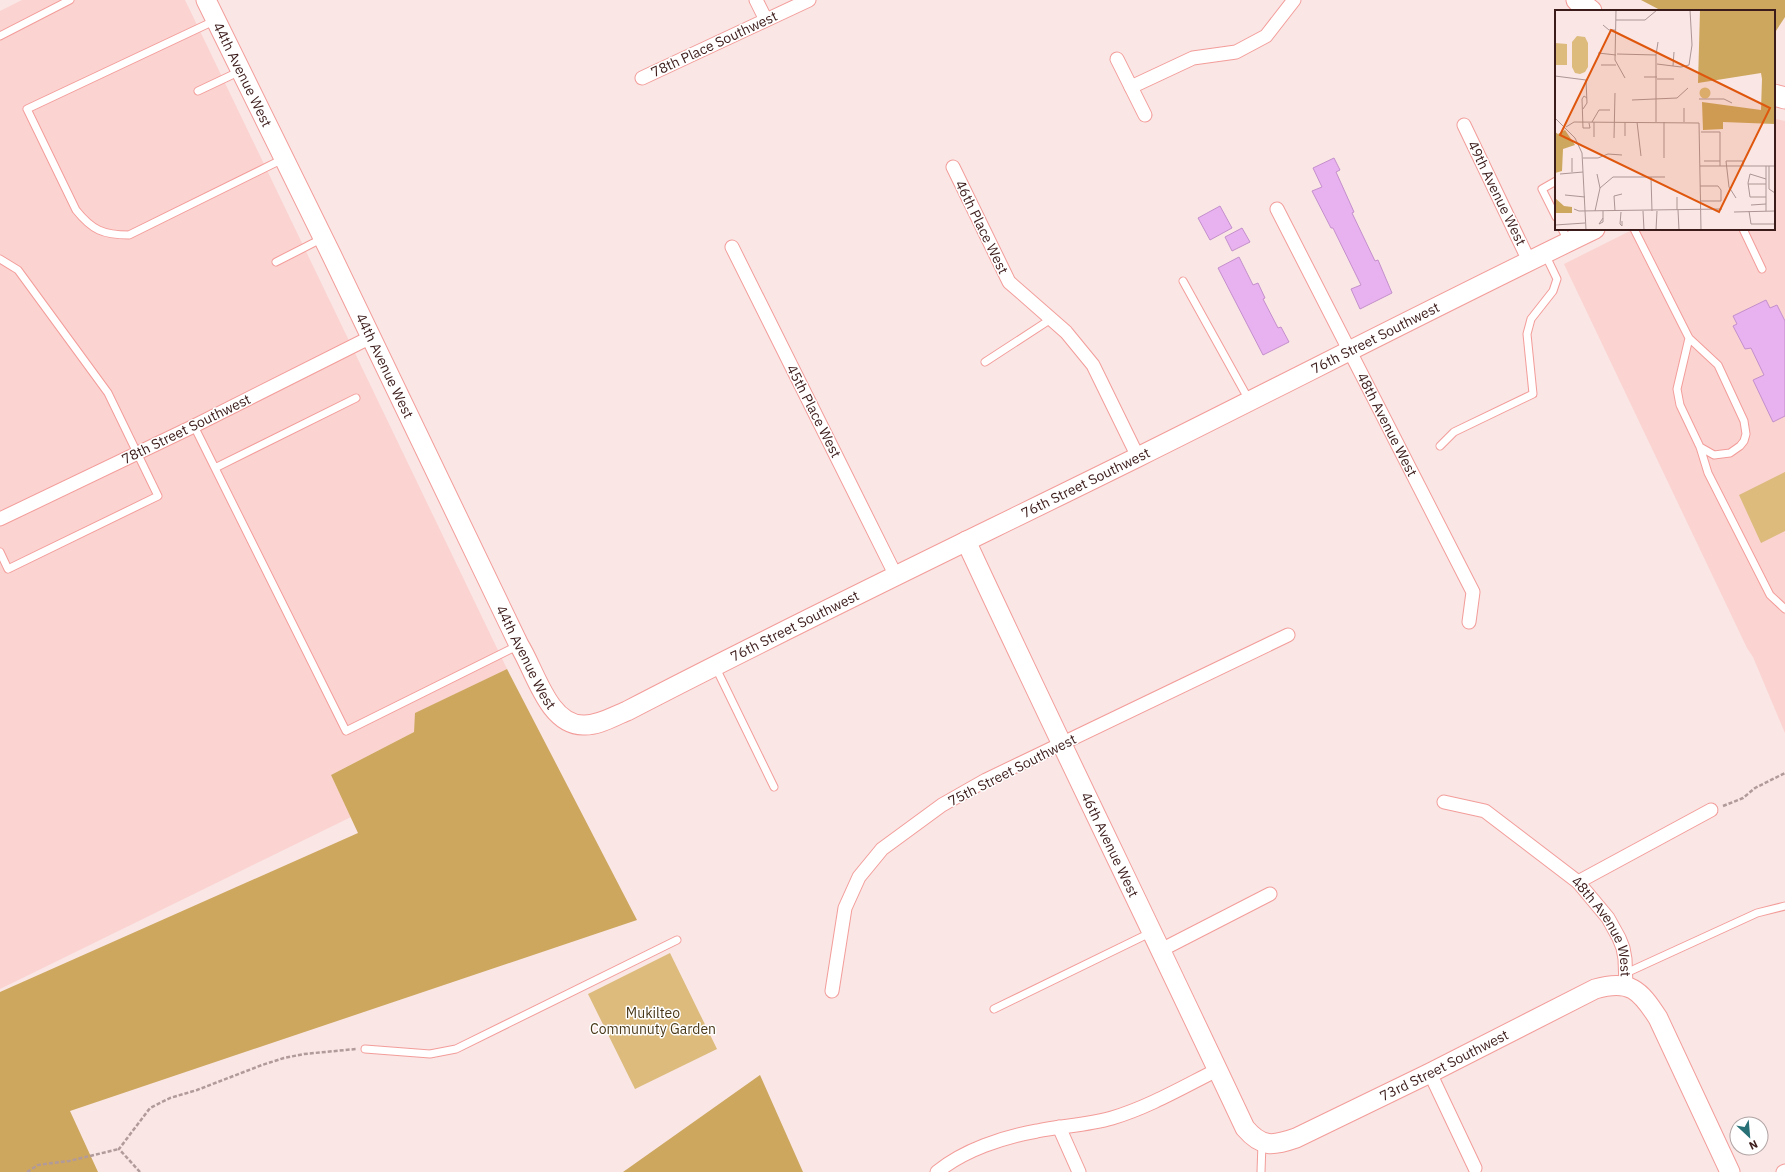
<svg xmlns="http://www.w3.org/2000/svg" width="1785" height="1172" font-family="'IBM Plex Sans',sans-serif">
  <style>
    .built { fill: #fbd3d1 }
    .green { fill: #dcbb7c }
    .forest { fill: #cda75e }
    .building { fill: #e8b2f0; stroke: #c48fcb }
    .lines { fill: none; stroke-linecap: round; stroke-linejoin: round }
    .lane-casing { stroke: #f39d9a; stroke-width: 9 }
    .street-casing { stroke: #f39d9a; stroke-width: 15 }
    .secondary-casing { stroke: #f39d9a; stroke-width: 21 }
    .primary-casing { stroke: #f39d9a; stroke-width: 23 }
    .path { stroke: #b19a99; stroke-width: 2.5; stroke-dasharray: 4 2; stroke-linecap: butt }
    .lane { stroke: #fff; stroke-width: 7 }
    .street { stroke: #fff; stroke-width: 13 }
    .secondary { stroke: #fff; stroke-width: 19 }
    .primary { stroke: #fff; stroke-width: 21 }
    .labels { text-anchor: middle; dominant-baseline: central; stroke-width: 3; stroke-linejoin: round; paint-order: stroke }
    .street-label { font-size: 14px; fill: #3c1c1b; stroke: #fff }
    .park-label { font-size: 14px; fill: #493818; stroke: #fff }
    .inset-road { fill: none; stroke: #ad9594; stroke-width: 1 }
    .view { fill: #df560d; fill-opacity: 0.15; stroke: #df560d; stroke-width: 2 }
    .inset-edge { fill: none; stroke: #3c1c1b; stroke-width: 2 }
  </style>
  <rect width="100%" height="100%" fill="#f9e6e5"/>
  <path class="built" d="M22,0H185L507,669L416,713L414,732L331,775L351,817L0,989V11Z
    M1776,119L1785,121V733L1753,657L1747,648L1564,264L1634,229H1774V122Z"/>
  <path class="green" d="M1785,472V531L1761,543L1739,495Z
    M670,953L717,1049L635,1089L588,994Z"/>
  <path class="forest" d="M1641,0H1785V17L1774,34V11H1662Z
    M507,669L637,920L70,1111L98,1172H0V992L358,833L331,775L414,732L415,713Z
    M760,1075L803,1172H623Z"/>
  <path class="building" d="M1334,158L1340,170L1336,172L1354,212L1352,213L1375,261L1378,260L1392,293L1360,309L1351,289L1361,285L1333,228H1331L1312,191L1322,187L1313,168Z
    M1220,206L1232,228L1210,240L1198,218Z
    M1242,228L1250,242L1232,251L1225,237Z
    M1239,257L1253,285L1258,283L1265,298L1263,299L1278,328L1281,327L1289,342L1263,355L1218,268Z
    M1766,300L1770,308L1777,305L1785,321V416L1773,422L1753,380L1764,375L1751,348L1745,349L1733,326L1737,324L1733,316Z"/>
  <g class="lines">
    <g class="lane-casing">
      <path id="lane" d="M216,20L27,109L76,210C92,230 103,235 129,235L283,159
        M0,36L70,0
        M198,91L234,74L241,75
        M1556,181L1542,189L1556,217
        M1562,229L1569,242
        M1634,229L1689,338L1718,365L1744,421L1746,434L1744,441L1740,446L1730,453L1714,455L1700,447
        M1743,229L1762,269
        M0,259L18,270L108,393L158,496L8,569L0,552
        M276,262L323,238
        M1183,281L1249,400
        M1689,338L1677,389L1680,405L1700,447L1708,473L1770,595L1785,609
        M985,362L1051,319
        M194,426L346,731L519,645
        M1440,446L1454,432L1533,394L1527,334L1531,319L1553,291L1557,279L1545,254
        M215,468L356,398
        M715,666L774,787
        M1626,973L1757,913L1785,906
        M994,1009L1152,932
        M365,1049L430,1054L456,1049L677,940
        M1261,1172L1262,1143"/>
    </g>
    <g class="street-casing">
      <g id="street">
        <path d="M756,0L766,20"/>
        <path d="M1117,59L1145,115"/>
        <path d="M642,78L809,0"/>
        <path d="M1131,87L1193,58L1236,52L1266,36L1294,0"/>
        <path d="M1464,125L1529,261"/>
        <path d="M953,167L1009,282L1066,332L1093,365L1138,457"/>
        <path id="s1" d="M1277,209L1473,592L1469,622"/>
        <path d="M732,247L896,576"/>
        <path d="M0,519L194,426L371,337"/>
        <path id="s2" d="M1444,802L1485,811L1578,882L1608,918L1619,938L1623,948L1625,959L1626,986"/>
        <path d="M1578,882L1711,810"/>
        <path d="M1161,950L1270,894"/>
        <path d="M832,991L845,908L859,877L882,849L942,805L986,780L1288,635"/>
        <path d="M1430,1073L1475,1168"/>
        <path d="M1059,1127L1079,1172"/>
        <path d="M937,1172C964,1150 1003,1137 1037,1131C1062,1126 1088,1125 1112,1118C1149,1107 1183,1087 1217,1070"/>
        <path d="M1783,1172L1785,1171"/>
      </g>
    </g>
    <g class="secondary-casing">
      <g id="secondary">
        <path id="s3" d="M206,0L332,256L519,645C535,670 548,725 583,725C598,726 614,716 627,711C796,623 968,541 1138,457C1291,381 1442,303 1595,229"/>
        <path id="s4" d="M966,541C1057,737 1153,932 1245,1128C1262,1148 1273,1146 1296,1138L1430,1073L1595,989C1630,979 1640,990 1658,1018L1730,1172"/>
      </g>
    </g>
    <g class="primary-casing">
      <path id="primary" d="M1577,0L1591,11
        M1774,95L1785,98"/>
    </g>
    <path class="path" d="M1723,806L1743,798L1755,788L1785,773
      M27,1172L38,1165L69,1161L119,1149
      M140,1172L119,1149L150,1108L170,1098L197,1090L262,1065L284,1058L304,1054L356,1049"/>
    <use href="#lane" class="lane"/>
    <use href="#street" class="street"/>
    <use href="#secondary" class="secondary"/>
    <use href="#primary" class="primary"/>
  </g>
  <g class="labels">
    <g class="street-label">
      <text transform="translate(714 44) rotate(-25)">78th Place Southwest</text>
      <text stroke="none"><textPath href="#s3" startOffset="83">44th Avenue West</textPath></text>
      <text transform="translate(1497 193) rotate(64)">49th Avenue West</text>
      <text transform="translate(982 227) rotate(64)">46th Place West</text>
      <text stroke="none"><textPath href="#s3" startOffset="1707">76th Street Southwest</textPath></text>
      <text stroke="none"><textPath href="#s3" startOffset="407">44th Avenue West</textPath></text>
      <text transform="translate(814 411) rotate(63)">45th Place West</text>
      <text stroke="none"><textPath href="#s1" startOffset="242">48th Avenue West</textPath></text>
      <text transform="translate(186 429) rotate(-26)">78th Street Southwest</text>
      <text stroke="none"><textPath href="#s3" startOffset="1383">76th Street Southwest</textPath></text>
      <text stroke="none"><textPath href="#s3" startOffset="1059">76th Street Southwest</textPath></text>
      <text stroke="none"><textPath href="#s3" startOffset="731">44th Avenue West</textPath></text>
      <text transform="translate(1012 770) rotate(-27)">75th Street Southwest</text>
      <text stroke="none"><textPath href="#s4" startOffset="336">46th Avenue West</textPath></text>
      <text stroke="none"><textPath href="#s2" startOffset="211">48th Avenue West</textPath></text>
      <text stroke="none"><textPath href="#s4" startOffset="872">73rd Street Southwest</textPath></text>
    </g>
    <g class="park-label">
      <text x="653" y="1013">Mukilteo<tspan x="653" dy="16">Communuty Garden</tspan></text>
    </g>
  </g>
  <g transform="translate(1555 10)">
    <rect width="220" height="220" fill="#f9e6e5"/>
    <path d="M22,26L30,27L33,33V57L30,62L25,64L20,63L17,57V32ZM0,33L12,34V55H0ZM144.5 83a5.5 5.5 0 1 1 11 0a5.5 5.5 0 1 1-11 0Z" fill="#dcbb7c"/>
    <path d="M145,0H220V114L168,112V119L148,120L147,92L206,100L207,69L206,63L143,73ZM10,120L20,135L8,139L7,161L0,163V122L3,124ZM0,188L9,196L17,197V203H0Z" fill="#cda75e"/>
    <path class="inset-road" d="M61,0L60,50L70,68M61,10H90L102,0M48,15L54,20H61M43,43L61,45M62,44L101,45M102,54L126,57L134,55M46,55H61M134,55L137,35L135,0M118,56L119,42M0,66L31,70L32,93L28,99M89,67H102M102,69H119M32,88L29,86L27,89L28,118H35L34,113M144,89H169L177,93M77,90L122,88L133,78M129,98V112M0,108L20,128L27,143L31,220M37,112L44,100H55M70,112V126M82,112L86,146M101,112V45L103,32M109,112V148M11,117L19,112L144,113L146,220M146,122H165V156M39,127V112M59,128L60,83M17,148V162M28,148H43L53,144L67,145M149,151H165M145,156H220M211,156V201M214,156V179L220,183M5,164L28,162M96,167L97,201M193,174H211M145,176H163L166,180V191H146M45,178L58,167H110M10,185L30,187M122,187V200M211,187H195L193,173L195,164L211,169M181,188L174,177L171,151H188V156M196,195L211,194M19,199L24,201L167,199M123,200L124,220M40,201L45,178L42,164M48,201V212L44,214L48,208M60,201L59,186L67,184M88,201L89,220M194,201L196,214H220M66,202L65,214L67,216V211M179,202L220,201M0,215L30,213M101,220L102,201"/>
    <path class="view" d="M56,20L215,98L164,202L5,125Z"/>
    <rect width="220" height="220" class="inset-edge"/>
  </g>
  <g transform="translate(1749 1136) rotate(154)"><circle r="19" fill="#ffffff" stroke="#b1a4a4"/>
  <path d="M0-3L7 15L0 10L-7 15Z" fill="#267076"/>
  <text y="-6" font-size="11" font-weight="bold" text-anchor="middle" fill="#3c1c1b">N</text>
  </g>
</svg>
